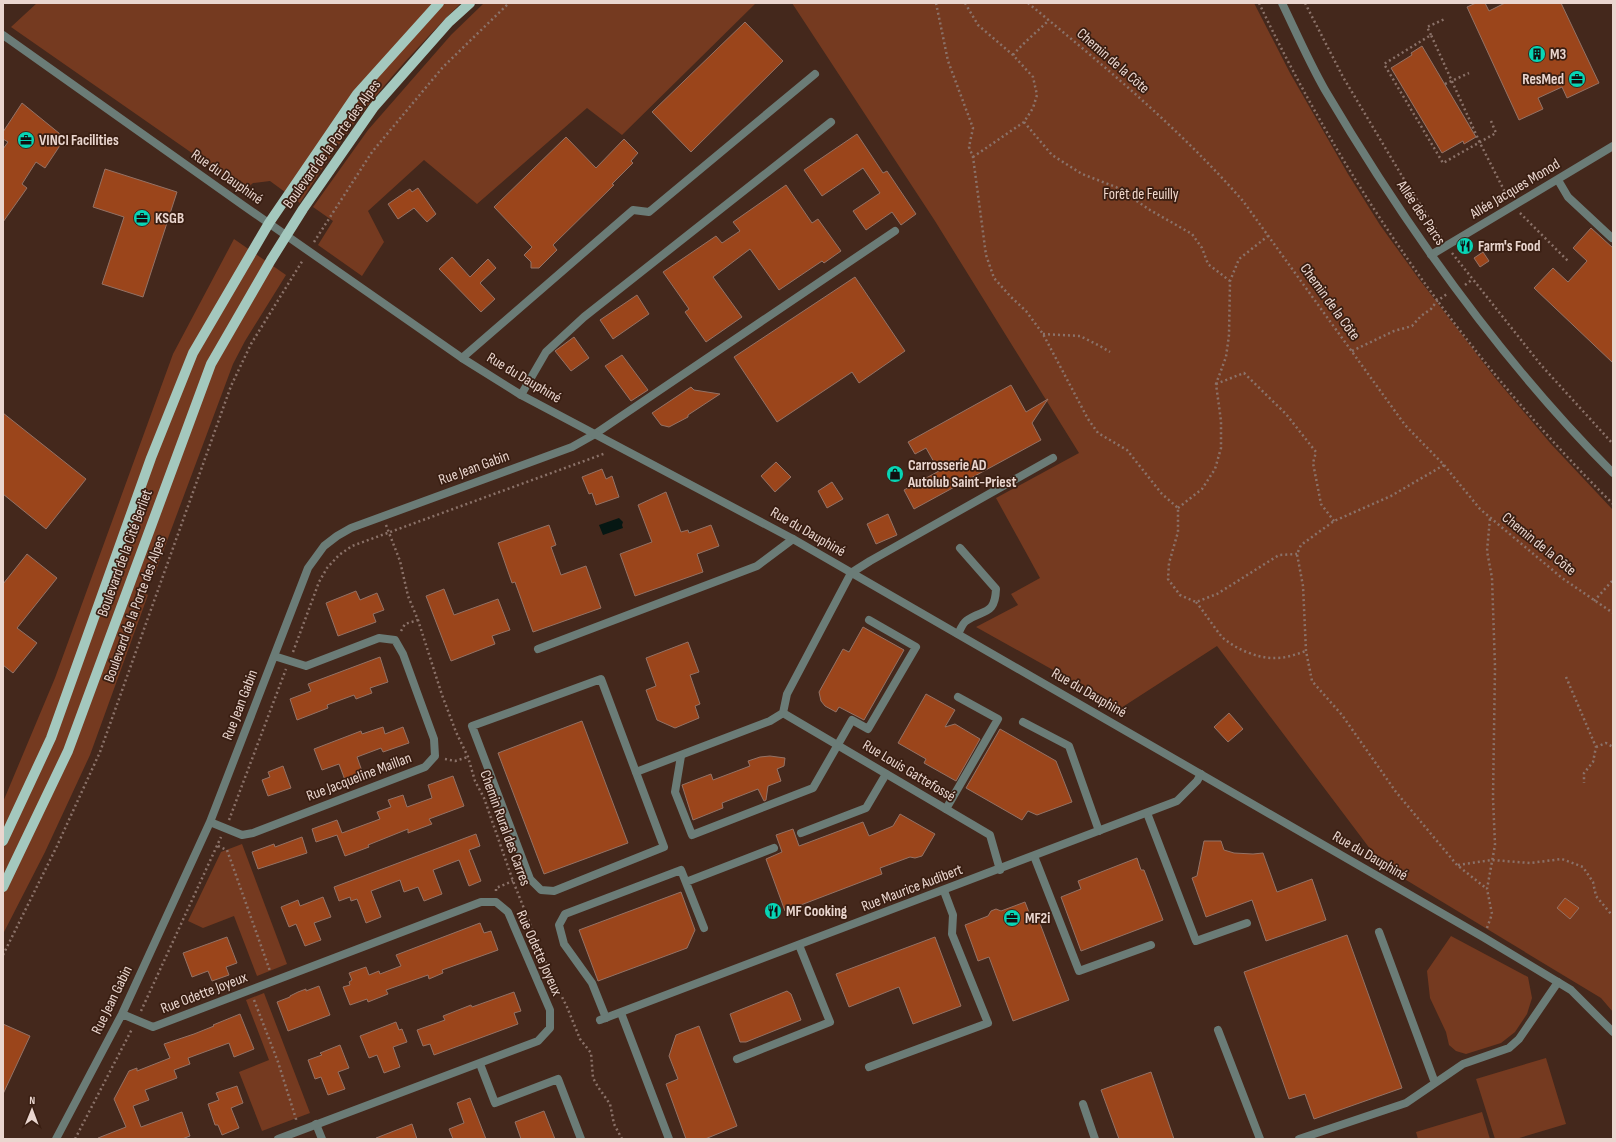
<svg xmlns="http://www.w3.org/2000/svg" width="1616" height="1142" font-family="'Sofia Sans Condensed',sans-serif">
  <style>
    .green { fill: #753a20 }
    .water { fill: #061713 }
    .building { fill: #9b451b; stroke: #947265 }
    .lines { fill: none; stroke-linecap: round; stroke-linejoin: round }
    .path { stroke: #8b7269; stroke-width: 2.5; stroke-dasharray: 2 3; stroke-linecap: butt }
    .service { stroke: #6b7c77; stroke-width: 8 }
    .minor { stroke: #6b7c77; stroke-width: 8 }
    .tertiary { stroke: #6b7c77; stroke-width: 8 }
    .primary { stroke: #a4c8be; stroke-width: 10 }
    .labels { text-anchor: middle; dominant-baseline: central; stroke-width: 3.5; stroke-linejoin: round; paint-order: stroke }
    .poi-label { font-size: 15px; font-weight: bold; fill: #ead6cf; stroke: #391e12; text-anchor: start }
    .street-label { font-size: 15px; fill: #ead6cf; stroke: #391e12 }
    .park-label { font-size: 15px; fill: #f1d8cd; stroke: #391e12 }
  </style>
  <rect width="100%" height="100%" fill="#44281c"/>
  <path class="green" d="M37,3H461C431,33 401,65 374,98C347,131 323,167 300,203L270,181L253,183L245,190L11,27Z
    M484,3H756L622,135L587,108L477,204L424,160L368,211L384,242L362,276L318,245L333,221L313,207L368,130L451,35Z
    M792,3H1254L1290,73L1348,174L1380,225L1419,279L1496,379L1551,444L1613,510V1012L1601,998L1383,866L1217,646L1121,708L976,627L1018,605L1011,594L1040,578L996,498L1079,453L935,221Z
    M234,239L286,275L245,341L233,364L155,573L152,572L144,593L148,595L90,755L45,852L3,934V802L55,678L173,354Z
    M242,844L287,964L257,976L234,916L203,928L188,921L221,852Z
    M1451,936L1528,977L1532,998L1527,1014L1515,1032L1501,1043L1466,1054L1456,1051L1449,1045L1446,1032L1430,998L1427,971Z
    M264,993L310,1113L262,1131L239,1072L269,1060L246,1000Z
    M1546,1058L1566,1124L1516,1139H1495L1476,1079Z
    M1482,1112L1490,1139H1418L1416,1132Z"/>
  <path class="water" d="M619,518L623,522L622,525L623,528L603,535L599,525Z"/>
  <path class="building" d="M1476,3H1485L1489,11L1505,3H1561L1599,83L1567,98L1562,87L1538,98L1543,109L1519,120L1467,7Z
    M745,22L783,61L691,152L652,112Z
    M1422,46L1476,137L1464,144L1463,141L1442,153L1391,68L1412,55L1411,53Z
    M22,103L65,138L45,168L36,162L22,184L27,188L3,222V149L8,142L3,139V132Z
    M857,134L883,173L887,171L916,214L901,225L892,212L866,230L853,211L880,193L863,168L822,196L804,170Z
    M566,137L596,168L624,139L638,153L631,161L633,163L612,184L614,185L553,245L557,250L539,268H531V262L524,255L532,247L494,207Z
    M105,169L177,192L143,297L102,284L124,217L93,207Z
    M786,185L812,223L818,219L841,251L824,263L822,261L779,290L750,249L713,277L742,317L706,342L685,312L689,309L663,272L716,236L722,243L740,231L733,222Z
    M418,188L436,214L427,222L414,208L398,219L388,204L410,189L412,192Z
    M1591,228L1613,248V363L1534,288L1553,268L1568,282L1587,261L1573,248Z
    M1483,252L1489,261L1480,267L1474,258Z
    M452,257L470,277L488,259L496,268L480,283L495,299L481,312L439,269Z
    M855,277L905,351L859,383L852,372L777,422L734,357Z
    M637,295L649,314L613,339L600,320Z
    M574,337L589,358L571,371L555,351Z
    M622,355L648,390L631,401L605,366Z
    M1011,385L1026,412L1048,399L1032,423L1041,440L914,509L904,490L939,471L926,448L915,454L908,442Z
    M691,387L694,390L720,394L688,415V417L669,427L661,425L652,413Z
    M3,413L86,479L46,529L3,494Z
    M776,462L791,477L775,492L761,476Z
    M602,469L606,479L612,476L619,497L596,505L592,493L589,494L582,477Z
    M832,482L843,499L827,508L818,491Z
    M666,492L681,532L688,530L689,533L711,525L719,546L697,554L703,572L635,596L620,554L652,542L638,505Z
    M888,514L897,535L876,544L867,524Z
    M549,525L556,545L551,547L561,575L586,566L601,608L533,632L515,582L512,583L498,543Z
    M27,554L57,578L17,628L37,643L13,673L3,665V584Z
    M444,589L454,615L498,599L510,630L492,636L495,644L451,661L426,596Z
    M356,591L360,600L377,593L384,610L373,614L376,622L338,636L326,603Z
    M863,627L904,650L864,720L839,707L836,712L825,706L821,701L819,692L843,649L849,652Z
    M688,642L699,672L690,675L700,704L695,706L699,718L675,728L657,720L646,690L656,686L646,658Z
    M380,657L388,682L370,688L372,693L356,699L354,695L327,705L328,708L297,720L290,699L311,691L308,684Z
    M926,694L955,710L945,727L955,724L980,739L956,781L924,763L926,759L898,743Z
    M1229,713L1243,729L1228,742L1214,727Z
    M582,721L628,843L544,874L498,753Z
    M383,727L385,734L403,727L409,743L383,752L381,748L357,757L363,774L345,780L339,764L322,770L314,749L361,731L362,734Z
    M1000,729L1056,761L1072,802L1037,815L1028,811L1022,820L966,788Z
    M770,756L785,758L784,766L777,769L781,781L768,786L766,800L764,801L758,789L722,803L723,808L693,820L682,785L711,774L713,780L750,766L748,761L760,757Z
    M283,766L291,788L268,796L262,780L270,777L268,772Z
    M453,776L464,806L429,819L432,824L408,833V829L368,845L369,847L345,856L337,835L316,842L312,829L337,820L342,833L380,819L377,812L391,807L388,800L403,795L407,807L432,798L428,785Z
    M900,814L935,834L922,856L915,858L910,857L880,868L882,874L785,911L766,859L782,852L776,835L793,829L799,846L863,822L869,836L893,826Z
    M476,834L480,846L469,850L481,881L469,886L459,860L433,870L442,894L424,901L418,887L404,892L400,880L371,891L381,917L366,923L357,899L351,901L350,897L339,901L334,887Z
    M302,837L307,853L258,869L252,852L274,844L275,847Z
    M1204,841H1221L1224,850L1234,853L1253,854L1263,853L1277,892L1312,879L1326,920L1266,941L1252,900L1206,917L1192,878L1197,876Z
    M1137,858L1141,870H1144L1163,920L1081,951L1061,897L1081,889L1078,881Z
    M681,892L695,930L687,948L598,981L579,930Z
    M323,897L331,917L314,923L321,940L305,946L296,924L289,927L281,907L298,900L300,906Z
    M1565,898L1579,908L1570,919L1557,908Z
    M1025,902L1030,915L1036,913L1069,1000L1013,1021L989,957L978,961L965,925L988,916L991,911L996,909L1001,911Z
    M480,923L484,933L491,931L498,950L442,970L443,973L429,979L428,975L386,990L388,994L368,1002L367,999L350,1005L343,987L350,985L349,982L352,980L349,973L366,967L369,975L379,971L380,974L401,966L396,955Z
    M1347,935L1402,1088L1314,1119L1305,1094L1289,1099L1244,972Z
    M227,937L237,963L226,967L229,975L212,981L208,971L192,977L183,953Z
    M935,937L961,1006L913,1024L899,987L849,1007L836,974Z
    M319,986L330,1015L288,1031L277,1002L290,997V996L298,992L306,989V991Z
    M787,991L791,994L801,1020L746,1042H740L730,1014Z
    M514,992L521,1011L514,1013L518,1024L434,1055L430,1044L423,1046L417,1030L445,1020L443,1016L471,1005L472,1007Z
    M240,1014L254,1049L234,1057L229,1043L188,1058L190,1064L174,1070L177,1078L145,1090L149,1100L133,1106L141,1127L182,1112L190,1136L182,1139H98V1138L126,1127L114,1099L129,1071L137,1068V1071L170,1058L164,1044L194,1034L214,1026L213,1025Z
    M396,1022L399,1030L402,1029L407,1042L393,1047L400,1067L384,1073L377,1055L369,1058L360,1036Z
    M3,1024L30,1036L3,1094Z
    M699,1026L737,1126L705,1139H686L666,1084L678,1079L669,1056L676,1035Z
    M340,1045L349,1068L338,1072L345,1089L328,1095L321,1077L315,1079L308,1060L322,1055L320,1053Z
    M1151,1072L1174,1139H1119L1101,1090Z
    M237,1086L243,1103L231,1108L239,1128L222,1135L218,1125H215L208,1104L219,1100L216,1093Z
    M470,1098L486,1139H453L449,1129L464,1123L457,1103Z
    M544,1111L555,1139H521L515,1122Z
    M412,1124L417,1139H376V1138Z"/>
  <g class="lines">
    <path class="path" d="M936,3L948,61L973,128L969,147L973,157L986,255L994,278L1011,297L1026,311L1043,334L1088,419L1098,433L1127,450L1162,494L1178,508V532L1169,563L1168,579L1180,595L1196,602L1217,594L1279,555L1297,554
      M965,3L978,25L1013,55L1033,77L1037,95L1033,108L1024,122L973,157
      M1028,3C1103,65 1179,128 1243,201L1405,425L1444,465L1480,509L1562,578L1613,613
      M1259,3C1347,188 1467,359 1613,504
      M1305,3L1343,77L1402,176L1441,237
      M1431,35L1427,27L1445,19
      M1013,55C1024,42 1037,32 1049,20
      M1445,84L1469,73
      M1491,121L1496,133L1443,163L1384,64L1431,35L1480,143L1508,198
      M1024,122L1052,155L1082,174L1116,187L1150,210L1192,234L1202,248L1208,264L1230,281
      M1520,213L1569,262
      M314,242L372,152L443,67L509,3
      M1452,253L1541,365L1613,444
      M1465,285L1473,279
      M1043,334L1080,336L1100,346L1110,352
      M1352,351L1394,331L1412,326L1421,316L1431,309L1437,301L1447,294
      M1216,384L1244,373L1286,414L1316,452L1313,463L1321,504L1334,521
      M1444,465L1391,496L1334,521L1301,545L1297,554L1303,586L1306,651L1312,681L1342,715L1396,792L1457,865L1487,889
      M1178,508L1202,489L1215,469L1221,448V421L1216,384L1226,357L1229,335L1230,281L1239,259L1268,236
      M386,525L400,561L408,596L418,620L442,695L456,732L468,757L475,781L484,798L513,881L549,971L567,1007L580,1039L591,1053L593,1078L598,1087L610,1104L614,1124L622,1139
      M1594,601L1613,580
      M1196,602C1205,613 1213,626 1222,637C1235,649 1259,659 1276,658C1287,658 1297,654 1306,651
      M401,631L405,624L418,620
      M293,652L319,582L327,568L339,555L352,546L606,453
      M1566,677L1596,747L1593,762L1584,773V783
      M1596,747L1606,743L1613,747
      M445,759L455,761L468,757
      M229,820L286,669
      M218,846L227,850L270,971
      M1458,865L1492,860L1530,863L1562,859L1583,867L1593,882L1596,896L1611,914L1613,915
      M496,891V888L513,881
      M1487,928L1492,914L1487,889L1495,845L1493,798L1495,667L1492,578L1487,551L1490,518
      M3,955L57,846L100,752L231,386L251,344L303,260
      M254,1000L278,1062L296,1119V1121
      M141,1011L221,837
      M75,1139L132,1029"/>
    <path class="service" d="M1558,180L1568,197L1612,238
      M462,358L633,210L649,212L815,74
      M521,395L546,352L584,317L831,122
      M595,434L895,231
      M851,573L870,561L1053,458
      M958,634C960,630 963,623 966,621C983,609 995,616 996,589L960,548
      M538,649L757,566L793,539
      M601,679L664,847L554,891L541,890L530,879L472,726Z
      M1023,722L1069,746L1099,831
      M681,756L675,792L692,835L813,788L852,720L868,729L916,647L869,620
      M946,809L998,719L958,697
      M1147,813L1196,941L1247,923
      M801,833L866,808L886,774
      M1034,856L1079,971L1151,945
      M686,882L774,848
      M1379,932L1435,1083
      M621,1013L669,1139
      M606,1018L592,983L564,944L559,925L565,914L681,870L704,928
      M1218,1030L1260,1139
      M737,1059L830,1022L799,945
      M480,1064L495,1103L558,1079L581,1139
      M869,1067L988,1023L952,934L953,915L944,891
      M1083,1104L1095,1139
      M316,1124L322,1139
      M1299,1139L1406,1103L1463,1064L1509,1048L1519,1039L1558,982"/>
    <path class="minor" d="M1282,3C1296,32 1309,62 1325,90C1406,227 1500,360 1613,473
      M1431,255L1613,146
      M851,573L787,694L783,713L990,835L1000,870
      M636,772L770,721L783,713
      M210,822L242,835L253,833L425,767L435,756L434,739L403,654L395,640L379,638L306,666L274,656
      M122,1014L153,1027L481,902H496L508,912L550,1010V1028L538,1041L278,1139
      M600,1020L1177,801L1197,781L1201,774
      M56,1139L122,1014L210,822L308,568L324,546L337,536L351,528L572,447L595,434"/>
    <path class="tertiary" d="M3,35L244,206L462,358L521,395L793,539L1483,937L1571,990L1613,1032"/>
    <path class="primary" d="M3,841L51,738L151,458L193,353L269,223L357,94L439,3
      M3,887L68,751L211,364L271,260L303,209L374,107L449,22L470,3"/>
  </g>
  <defs>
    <g id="building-disc" transform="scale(0.9)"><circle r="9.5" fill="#07d5b5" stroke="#391e12"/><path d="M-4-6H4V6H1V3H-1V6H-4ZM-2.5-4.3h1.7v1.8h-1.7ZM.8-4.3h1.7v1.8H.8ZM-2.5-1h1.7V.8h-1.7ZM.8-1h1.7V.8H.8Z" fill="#111"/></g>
    <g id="office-disc" transform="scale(0.9)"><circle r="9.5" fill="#07d5b5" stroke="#391e12"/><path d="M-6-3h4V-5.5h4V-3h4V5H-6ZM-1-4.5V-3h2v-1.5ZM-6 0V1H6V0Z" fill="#111"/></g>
    <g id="restaurant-disc" transform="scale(0.9)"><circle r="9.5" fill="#07d5b5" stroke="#391e12"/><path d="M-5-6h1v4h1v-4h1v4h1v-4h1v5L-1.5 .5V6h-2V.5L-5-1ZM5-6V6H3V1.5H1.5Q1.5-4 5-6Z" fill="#111"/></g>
    <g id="shop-disc" transform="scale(0.9)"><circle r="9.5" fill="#07d5b5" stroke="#391e12"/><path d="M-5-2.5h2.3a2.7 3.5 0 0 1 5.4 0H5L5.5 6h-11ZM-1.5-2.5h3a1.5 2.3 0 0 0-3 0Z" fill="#111"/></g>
  </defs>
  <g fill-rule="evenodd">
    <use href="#building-disc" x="1537" y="54"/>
    <use href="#office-disc" x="1577" y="79"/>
    <use href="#office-disc" x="26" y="140"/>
    <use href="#office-disc" x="142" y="218"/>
    <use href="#restaurant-disc" x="1465" y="246"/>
    <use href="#shop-disc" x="895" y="474"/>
    <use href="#restaurant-disc" x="773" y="911"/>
    <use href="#office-disc" x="1012" y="918"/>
  </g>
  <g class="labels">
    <g class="poi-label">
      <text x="1550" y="54">M3</text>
      <text x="1564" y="79" text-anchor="end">ResMed</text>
      <text x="39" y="140">VINCI Facilities</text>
      <text x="155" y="218">KSGB</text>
      <text x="1478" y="246">Farm's Food</text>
      <text x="908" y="465">Carrosserie AD<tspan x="908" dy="17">Autolub Saint-Priest</tspan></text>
      <text x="786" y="911">MF Cooking</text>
      <text x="1025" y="918">MF2i</text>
    </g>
    <g class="street-label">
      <text transform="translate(1113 61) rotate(41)">Chemin de la Côte</text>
      <text transform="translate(332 144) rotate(-54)">Boulevard de la Porte des Alpes</text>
      <text transform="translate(227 177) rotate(35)">Rue du Dauphiné</text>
      <text transform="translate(1515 189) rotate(-31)">Allée Jacques Monod</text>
      <text transform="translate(1421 213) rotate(56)">Allée des Parcs</text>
      <text transform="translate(1330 302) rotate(54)">Chemin de la Côte</text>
      <text transform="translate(524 378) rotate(31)">Rue du Dauphiné</text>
      <text transform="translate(474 468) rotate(-20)">Rue Jean Gabin</text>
      <text transform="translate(808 532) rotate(30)">Rue du Dauphiné</text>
      <text transform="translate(1539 544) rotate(39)">Chemin de la Côte</text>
      <text transform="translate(125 553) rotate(-70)">Boulevard de la Cité Berliet</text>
      <text transform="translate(135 609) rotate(-70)">Boulevard de la Porte des Alpes</text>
      <text transform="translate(1089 693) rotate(30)">Rue du Dauphiné</text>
      <text transform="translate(240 705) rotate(-69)">Rue Jean Gabin</text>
      <text transform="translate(909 771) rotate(31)">Rue Louis Gattefossé</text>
      <text transform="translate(359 777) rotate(-21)">Rue Jacqueline Maillan</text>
      <text transform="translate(505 828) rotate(70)">Chemin Rural des Carres</text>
      <text transform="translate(1370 856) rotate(30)">Rue du Dauphiné</text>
      <text transform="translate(912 888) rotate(-21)">Rue Maurice Audibert</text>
      <text transform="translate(539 953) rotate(66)">Rue Odette Joyeux</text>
      <text transform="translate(204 993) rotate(-21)">Rue Odette Joyeux</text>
      <text transform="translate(112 1000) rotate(-64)">Rue Jean Gabin</text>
    </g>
    <g class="park-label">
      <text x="1141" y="194">Forêt de Feuilly</text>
    </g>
  </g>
  <rect width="1616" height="1142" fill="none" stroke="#ead6cf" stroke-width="8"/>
  <g transform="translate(32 1110) rotate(1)" stroke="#391e12" stroke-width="3" paint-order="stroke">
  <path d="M0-3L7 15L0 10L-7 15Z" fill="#ead6cf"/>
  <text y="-6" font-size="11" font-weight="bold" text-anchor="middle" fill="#ead6cf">N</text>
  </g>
</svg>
